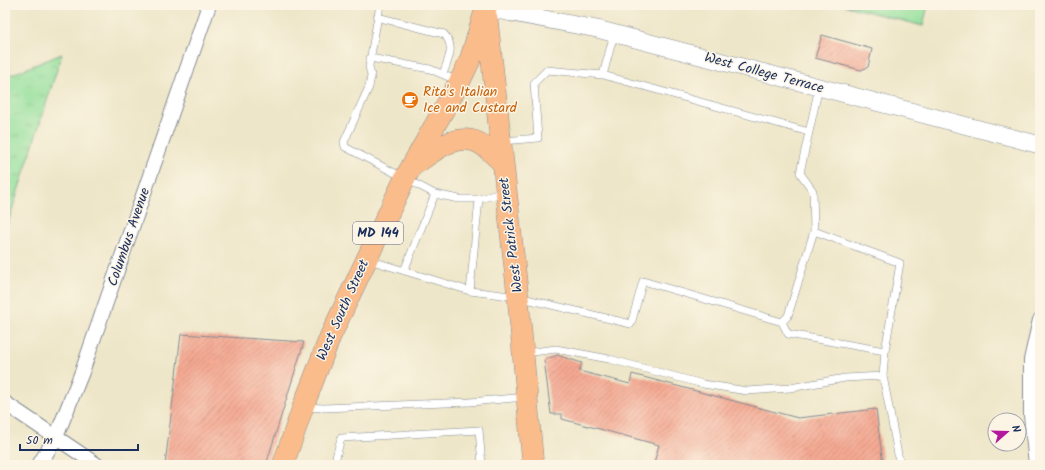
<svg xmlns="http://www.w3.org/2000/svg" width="1045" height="470" font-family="Kalam,sans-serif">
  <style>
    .grass { fill: url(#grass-tufts); stroke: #58887d }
    .pitch { fill: #94e09c; stroke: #58887d }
    .building { fill: url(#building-hatch) }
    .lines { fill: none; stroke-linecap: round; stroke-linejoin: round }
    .service-casing { stroke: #848a93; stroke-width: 8 }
    .minor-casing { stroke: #848a93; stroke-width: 16 }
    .tertiary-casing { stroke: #848a93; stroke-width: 18 }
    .primary-casing { stroke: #848a93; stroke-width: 22 }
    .service { stroke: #fff; stroke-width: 7 }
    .minor { stroke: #fff; stroke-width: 14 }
    .tertiary { stroke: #fff; stroke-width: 17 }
    .primary { stroke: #fabc8b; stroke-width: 21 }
    .labels { text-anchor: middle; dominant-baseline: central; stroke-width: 3; stroke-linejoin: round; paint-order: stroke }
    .shield { fill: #fcf5e5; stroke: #5e6a86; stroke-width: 1 }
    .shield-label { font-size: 13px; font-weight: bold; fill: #1b2f5e }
    .street-label { font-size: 14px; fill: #1b2f5e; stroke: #fcf5e5 }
    .food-label { font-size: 14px; fill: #c56008; stroke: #fcf5e5; text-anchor: start }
  </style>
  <defs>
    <pattern id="grass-tufts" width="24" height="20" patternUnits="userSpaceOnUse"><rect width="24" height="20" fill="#94e09c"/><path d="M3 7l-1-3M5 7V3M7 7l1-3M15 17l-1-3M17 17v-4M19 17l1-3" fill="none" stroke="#7fc089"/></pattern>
    <pattern id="building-hatch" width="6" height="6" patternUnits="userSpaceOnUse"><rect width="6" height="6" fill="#f5a992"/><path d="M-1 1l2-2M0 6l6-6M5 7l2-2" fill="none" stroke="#c68a7a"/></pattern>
  </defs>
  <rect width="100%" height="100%" fill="#fcf5e5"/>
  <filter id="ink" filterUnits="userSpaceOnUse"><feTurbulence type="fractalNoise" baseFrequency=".025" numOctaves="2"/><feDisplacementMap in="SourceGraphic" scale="8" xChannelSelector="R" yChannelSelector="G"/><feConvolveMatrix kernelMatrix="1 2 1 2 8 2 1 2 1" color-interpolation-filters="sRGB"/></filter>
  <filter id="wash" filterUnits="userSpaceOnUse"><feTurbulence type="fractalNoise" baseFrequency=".012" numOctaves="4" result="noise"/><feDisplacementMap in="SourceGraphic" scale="16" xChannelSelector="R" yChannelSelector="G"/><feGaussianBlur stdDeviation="0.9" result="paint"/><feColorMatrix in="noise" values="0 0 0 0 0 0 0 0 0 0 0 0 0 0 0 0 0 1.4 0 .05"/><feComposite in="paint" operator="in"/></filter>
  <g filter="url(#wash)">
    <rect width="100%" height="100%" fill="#eee6c8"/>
    <path class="grass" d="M62,54L5,232V77Z"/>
    <path class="pitch" d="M843,5H928L923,26Z"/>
    <g id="blocks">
      <path class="building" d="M822,35L872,49L868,67L861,70L815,58Z
        M181,334L304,342L266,465H165Z
        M557,355L582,363L579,371L630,384L632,374L798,418L876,409L883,465H664L654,463L659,445L562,419V414H551L544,360Z"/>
    </g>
  </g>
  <g filter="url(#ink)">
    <use href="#blocks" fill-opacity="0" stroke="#848a93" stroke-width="1"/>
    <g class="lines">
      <g class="service-casing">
        <path id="service" d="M380,5L369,66L371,76L369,87L344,142L345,147L435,194L459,199H479
          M377,17L444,34C456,47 448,59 443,74
          M614,34L603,75L809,132
          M370,58L430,69L458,81
          M819,87L800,173L813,191L814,231L900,263L885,351L883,376
          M503,141L538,138L534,83L547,70L603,75
          M369,260L470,291L518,297L631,324L643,281L782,322L788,316L814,231
          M404,271L435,194
          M470,291L479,199L506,192
          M782,322L788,334L885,351
          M525,353L556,349L609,359L703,384L747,391L790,388L845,378L883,376L900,465
          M305,407L324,408L470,402L526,397
          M334,465L341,438L479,430L482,465"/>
      </g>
      <g class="minor-casing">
        <path id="minor" d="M5,403L97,465
          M39,465L56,437L82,372L209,5
          M1036,465L1031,415V360L1040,320"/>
      </g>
      <g class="tertiary-casing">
        <path id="tertiary" d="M486,8L597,29L1040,145"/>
      </g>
      <g class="primary-casing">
        <path id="primary" d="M487,18L518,297L533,465
          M417,163C436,149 460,129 484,146C490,150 496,157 502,162
          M283,465L303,407L330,337L405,178L460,81L470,60L486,8"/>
      </g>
      <use href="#service" class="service"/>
      <use href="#minor" class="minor"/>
      <use href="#tertiary" class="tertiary"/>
      <use href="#primary" class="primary"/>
    </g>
  </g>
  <defs>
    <g id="cafe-disc" transform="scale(0.9)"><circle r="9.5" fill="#e8710a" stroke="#fcf5e5"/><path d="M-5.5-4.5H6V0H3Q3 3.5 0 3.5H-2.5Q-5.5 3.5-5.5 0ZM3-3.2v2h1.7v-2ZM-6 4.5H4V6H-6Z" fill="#fff"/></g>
  </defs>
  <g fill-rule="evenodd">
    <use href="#cafe-disc" x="410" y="100"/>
  </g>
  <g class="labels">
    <rect class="shield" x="353" y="222" width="50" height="22" rx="3"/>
    <g class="shield-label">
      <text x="378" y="233">MD 144</text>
    </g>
    <g class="street-label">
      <text transform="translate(764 73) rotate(15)">West College Terrace</text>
      <text transform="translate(511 235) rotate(-97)">West Patrick Street</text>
      <text transform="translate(129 237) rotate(-71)">Columbus Avenue</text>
      <text transform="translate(343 310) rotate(-66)">West South Street</text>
    </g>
    <g class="food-label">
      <text x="423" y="92">Rita's Italian<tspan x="423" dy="16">Ice and Custard</tspan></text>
    </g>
  </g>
  <rect width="1045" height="470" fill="none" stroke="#fcf5e5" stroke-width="20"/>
  <g transform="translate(1007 432) rotate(70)"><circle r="19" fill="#fcf5e5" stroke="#a2a6af"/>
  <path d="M0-3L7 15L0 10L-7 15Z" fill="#b5179e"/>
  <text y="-6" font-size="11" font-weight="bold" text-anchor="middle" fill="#1b2f5e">N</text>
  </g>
  <path d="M20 444v6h118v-6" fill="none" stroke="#1b2f5e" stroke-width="2"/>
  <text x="26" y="444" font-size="12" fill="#1b2f5e" stroke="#fcf5e5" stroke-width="3" paint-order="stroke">50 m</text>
</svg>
